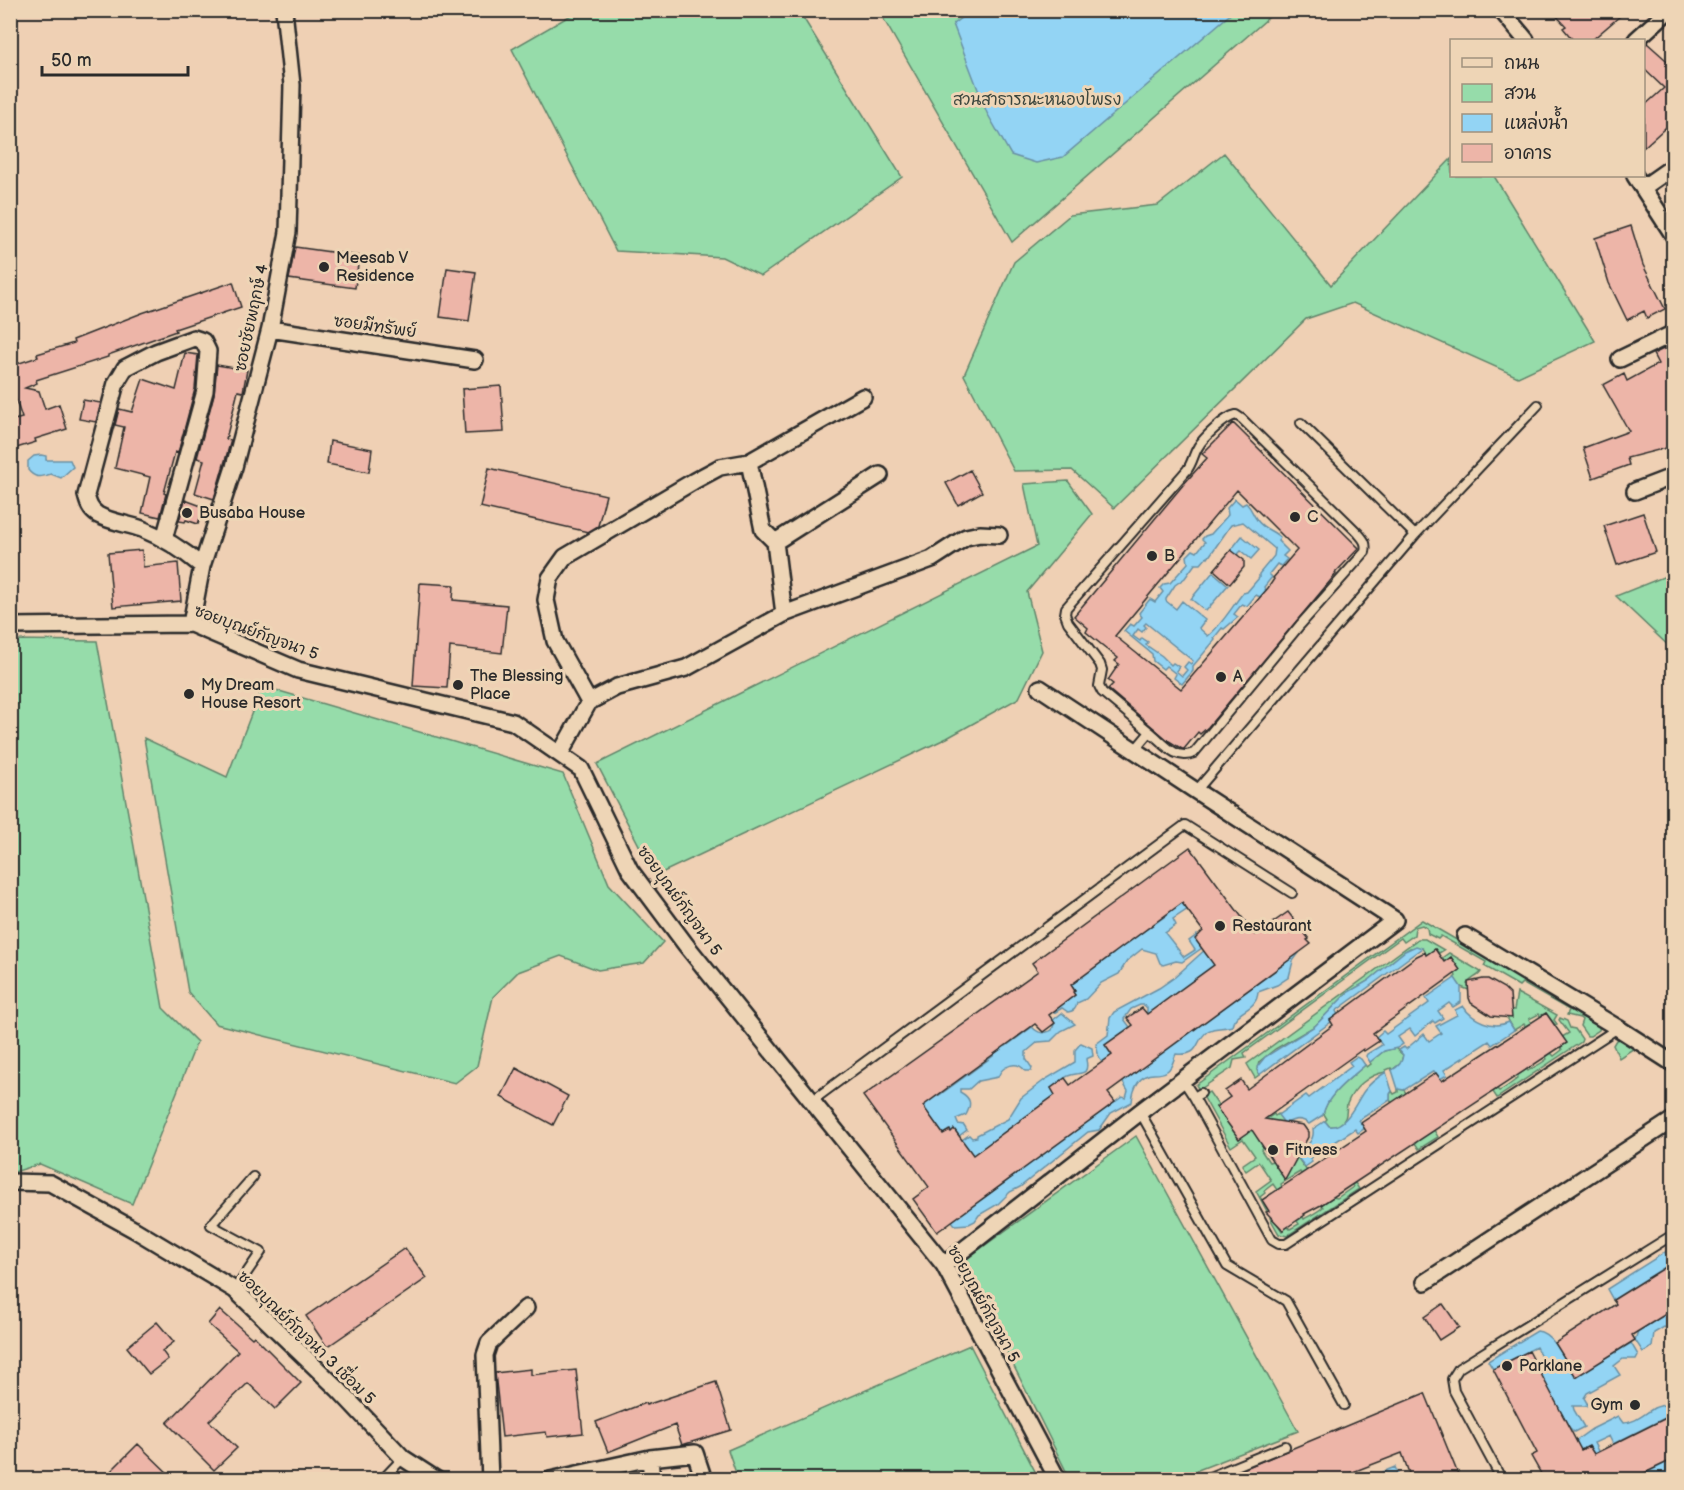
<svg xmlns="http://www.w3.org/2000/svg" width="1684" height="1490" font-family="'Balsamiq Sans','Playpen Sans Thai',sans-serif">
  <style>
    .green { fill: #96dcaa; stroke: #60846a; stroke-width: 1.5 }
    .water { fill: #93d4f4; stroke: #6990a4; stroke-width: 1.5; fill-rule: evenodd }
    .building { fill: #edb5a8; stroke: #2b2b2b; stroke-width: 1.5; fill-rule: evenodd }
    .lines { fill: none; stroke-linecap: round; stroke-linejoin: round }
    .service-casing { stroke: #2b2b2b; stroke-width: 12 }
    .minor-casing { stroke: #2b2b2b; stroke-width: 20 }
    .service { stroke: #eed5b6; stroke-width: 8 }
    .minor { stroke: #eed5b6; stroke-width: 15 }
    .poi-dot { fill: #2b2b2b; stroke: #eed5b6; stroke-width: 2 }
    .labels { text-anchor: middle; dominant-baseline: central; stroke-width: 6; stroke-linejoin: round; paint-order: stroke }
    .park-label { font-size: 16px; fill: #3b463e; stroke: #eed5b6 }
    .poi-label { font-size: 16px; fill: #2b2b2b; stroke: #eed5b6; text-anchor: start }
    .street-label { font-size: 16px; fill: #2b2b2b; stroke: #eed5b6 }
  </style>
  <rect width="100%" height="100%" fill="#efd0b4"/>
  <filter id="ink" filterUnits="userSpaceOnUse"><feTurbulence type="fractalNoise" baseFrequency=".0167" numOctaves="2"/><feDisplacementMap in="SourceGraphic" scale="12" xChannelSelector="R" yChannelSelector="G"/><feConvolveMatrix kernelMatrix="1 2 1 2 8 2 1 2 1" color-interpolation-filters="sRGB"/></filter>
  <g filter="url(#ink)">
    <path class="green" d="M578,11H799L902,177L761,276L722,257L616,251L512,49Z
      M879,11H1276L1012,242Z
      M1224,153L1331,285L1451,159L1452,176H1494L1595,341L1518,377L1353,303L1306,319L1114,508L1072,470L1014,471L964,375L1014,262L1070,215L1158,205Z
      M1068,481L1092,514L1027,592L1042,651L1019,698L947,738L655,876L597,764L1037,546L1024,484Z
      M1673,573V650L1616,596Z
      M11,640L97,641L163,1008L197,1042L132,1204L40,1164L11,1173Z
      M262,686L563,774L609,884L663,942L644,963L598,970L561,956L518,972L493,997L477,1066L455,1083L216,1024L188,992L144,738L227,777Z
      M1422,920L1600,1023L1599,1030L1590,1036H1587L1580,1026L1582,1020L1580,1018L1567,1015L1569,1010L1522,983L1519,986L1484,966L1486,962L1441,936L1438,939L1428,934L1427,928L1422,925L1415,927L1414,935L1404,942L1401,938L1244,1053L1246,1058L1234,1060L1232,1068L1199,1090L1196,1085Z
      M1418,939H1425L1444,950L1439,953L1435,949L1426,955L1422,948H1410L1405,951L1368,981L1347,993L1315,1026L1275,1049L1259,1062L1257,1070L1259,1075L1255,1078L1247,1064Z
      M1449,953L1481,972C1478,977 1471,978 1467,984L1471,987L1469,990L1461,987L1454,978L1456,976L1455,974L1460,970L1451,957L1445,962L1442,958Z
      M1517,993L1557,1015L1554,1020L1557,1024L1555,1025L1546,1013L1540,1016L1539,1014L1529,1019L1531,1023L1525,1026L1524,1024L1514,1030L1505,1014L1510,1009L1514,1010Z
      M1560,1018L1567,1021L1570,1028L1575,1029L1582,1039L1581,1042L1497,1098L1493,1092L1497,1089L1499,1091C1506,1088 1511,1083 1517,1079L1516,1076L1527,1069L1528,1071C1534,1067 1541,1064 1547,1059L1546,1057L1551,1053L1554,1056L1562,1050L1561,1047L1566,1043L1562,1037L1569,1033L1559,1020Z
      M1624,1038L1639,1045L1619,1058L1613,1045L1616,1040Z
      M1395,1048L1403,1055L1401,1063L1392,1070L1391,1068L1386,1070V1072C1369,1074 1353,1088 1347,1104C1346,1108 1347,1114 1345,1118C1342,1125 1336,1127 1329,1126L1325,1121L1327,1119L1324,1114L1323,1115C1327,1094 1350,1079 1365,1065L1367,1067L1371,1064L1370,1062L1384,1051Z
      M1398,1089L1404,1090L1431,1132L1434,1130L1438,1137L1419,1149L1415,1143L1417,1141L1390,1100V1094L1392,1091L1394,1094L1398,1092Z
      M1209,1092L1218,1105L1216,1107L1239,1139L1274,1114L1275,1116L1278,1114L1285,1124L1261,1150L1269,1162L1295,1154L1307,1171L1301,1174L1300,1172C1293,1176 1287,1180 1281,1184L1282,1187L1277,1190L1273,1184L1264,1191L1265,1193L1260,1197L1269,1211V1215L1256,1191L1271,1180L1259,1162L1246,1171L1242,1165L1255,1156L1243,1139L1231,1147L1203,1096Z
      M1136,1136L1298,1431L1175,1479H1070L962,1262Z
      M1355,1183L1359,1189L1287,1236L1279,1234L1270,1218H1274L1282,1231L1288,1227L1290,1229L1299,1224L1297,1221L1303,1217L1304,1219C1311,1215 1318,1212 1323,1207L1321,1205L1333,1197L1337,1198L1353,1187L1352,1185Z
      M970,1345L1039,1479H738L728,1450Z"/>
    <path class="water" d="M970,11V10L1234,11L1063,157L1036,163L1011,155L987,113L953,24Z
      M41,455L46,456V460H70L73,467L61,478L51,474C40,477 35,479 28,470V461L34,456Z
      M1235,499L1242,505L1246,503C1253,510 1252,514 1257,520C1263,529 1272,530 1280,537L1278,541L1288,551L1283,556L1287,559L1281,566L1277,564L1269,574L1272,577L1264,587L1266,591L1260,597L1256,595L1247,606L1242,604L1234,614L1238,617L1224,629L1222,628L1214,638L1215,640L1193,666V671L1182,684L1174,678L1176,674L1166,666L1163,669L1153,661L1152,654L1124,631L1130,624L1134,626L1142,617L1139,613L1150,599L1155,602L1163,592L1160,588L1164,584L1170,583L1188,563L1187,556L1193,550L1197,552L1205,542L1202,539L1205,536L1211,534L1228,515L1227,508ZM1243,522L1275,549L1274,556L1259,574V578L1247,592L1243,593C1231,608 1222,625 1208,636L1199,628L1205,620L1182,601L1176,609L1166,601V599L1175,585L1185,578L1195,564H1201L1207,557L1208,558L1231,525ZM1146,623L1193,661L1191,664L1188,662L1184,667L1187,670L1182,676L1176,671L1179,667L1173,663L1171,665L1162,656L1146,645L1148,642L1142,638L1140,641L1133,636L1138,629L1142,632L1146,627L1144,625Z
      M1242,536L1259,550L1251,559L1241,551L1237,555L1231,550Z
      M1213,572L1228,585L1206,611L1191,599Z
      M1158,899L1183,903L1188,909L1173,919L1176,925L1165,933L1184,957L1195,950L1189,941L1197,935L1202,948L1182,962L1176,961L1163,965L1160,963L1156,953L1142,949L1127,961L1119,974L1101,983L1086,999L1077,1003C1076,1009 1074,1011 1068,1012L1062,1008L1054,1013L1036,989L1064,1003L1075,995L1073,992L1075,991L1071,985L1113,954L1102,939L1126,944L1168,914Z
      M1245,921L1252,934L1237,948L1147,1014V1008L1144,1005H1140L1131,1009L1124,1019L1130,1027L1105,1045L1115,1060L1106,1068L1099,1058L1096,1044L1108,1035L1110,1018L1114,1012L1159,988L1175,977L1207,948Z
      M1288,940L1299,953L1293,961L1289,977L1277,985L1258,992C1257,1011 1235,1010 1232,1026C1224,1029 1216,1026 1208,1031C1193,1042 1202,1056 1176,1054C1173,1060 1173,1067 1167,1071C1163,1074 1159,1074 1154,1074C1139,1074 1133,1089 1132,1102L1111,1113L1099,1130L1088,1132L1020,1187L1010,1192L998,1204L979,1215L975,1221L969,1224L955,1225L952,1221L1115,1102L1122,1097L1126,1098L1128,1091L1119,1076L1129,1077L1284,964L1274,950Z
      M1416,946L1422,948L1336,1011L1338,1015L1330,1020L1331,1022L1259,1075L1257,1067L1265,1057L1315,1026L1347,993L1368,981L1405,951Z
      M1455,978L1461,987V1002L1453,1007L1449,1003L1438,1011L1443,1018L1435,1023L1433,1021L1415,1036L1410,1029L1398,1037L1403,1044L1397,1048L1384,1051L1370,1062L1366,1056L1367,1054L1382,1045L1376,1037L1383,1031L1386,1034L1429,1003L1426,998Z
      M1463,1006C1472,1020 1493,1030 1509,1022L1514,1030L1492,1045L1489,1041L1444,1070L1447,1075L1440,1079L1434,1071L1404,1090L1398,1089L1392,1070C1399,1066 1402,1063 1403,1055L1399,1050L1404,1047L1406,1049L1424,1034L1429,1041L1441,1033L1436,1026L1457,1015L1455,1010Z
      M1062,1013L1075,1024L1061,1031L1051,1041L1038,1042L1026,1052V1059L1032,1068L1031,1071H1025C1018,1060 1002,1065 998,1077L978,1081L969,1089H960V1092C971,1098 972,1104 966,1115L956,1119L958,1124L964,1125L967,1130L959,1136L954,1130L951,1132L949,1130L943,1134L913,1093L938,1096L993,1056L983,1041L996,1032L1006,1046L1032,1027C1039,1034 1043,1034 1052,1030L1054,1024L1052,1021Z
      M1081,1043L1092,1048L1093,1056L1086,1059C1090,1078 1079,1071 1068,1076C1062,1079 1057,1084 1051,1088L1055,1095L959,1166L962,1140L969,1135L972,1138L977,1137V1135L1008,1119L1021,1098L1046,1079L1075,1062V1050Z
      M1356,1057L1361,1059L1365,1065C1350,1079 1327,1094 1323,1115L1309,1124C1301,1117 1293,1119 1285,1124L1278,1115L1306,1095L1309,1098L1352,1066L1349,1062Z
      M1386,1072L1392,1091L1390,1094V1100L1359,1120L1365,1128L1358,1133L1355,1129L1310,1158L1312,1162L1305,1167L1295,1154C1305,1147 1315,1142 1313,1129L1325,1121L1329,1126C1346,1129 1356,1102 1364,1091C1370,1083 1378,1077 1386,1072Z
      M1673,1247V1262L1613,1300L1607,1289Z
      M1673,1309V1330L1664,1327L1654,1333L1652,1347L1643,1352L1635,1340L1638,1331Z
      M1537,1331C1553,1332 1568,1364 1576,1376L1631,1343L1638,1355L1636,1359H1623L1614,1366L1620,1375L1587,1393L1584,1398L1587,1403L1586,1406H1573L1574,1410L1584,1427L1574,1432L1569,1427L1536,1366L1544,1362L1536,1347L1493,1369L1488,1361Z
      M1673,1389V1414L1613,1444L1609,1436L1594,1443L1612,1479H1590L1571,1444L1592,1429L1618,1416L1623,1423C1635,1423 1644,1414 1654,1408C1660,1405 1666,1406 1671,1401Z
      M1673,1459V1474L1662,1479L1632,1480Z
      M1395,1467L1400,1479H1365Z"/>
    <path class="building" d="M1551,10H1627L1592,40H1573L1563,28L1566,26Z
      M1647,43L1674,67V120L1644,147V106L1664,88L1644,69V46Z
      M1631,226L1643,265L1665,309L1647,318L1644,311L1627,320L1609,283L1595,238Z
      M295,247L359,256L355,288L289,279Z
      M447,268L476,272L469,321L440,317Z
      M233,282L241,307L175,329L176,331L108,355V357L36,380L37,383L25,388L39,391L45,409L59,404L67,429L35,439L36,442L10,450V421L22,418L10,383V366L38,357L37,354L74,343L73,340L142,313Z
      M1674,344V446L1627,458L1629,465L1593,478L1583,448L1629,431L1603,385L1624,374L1627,381L1658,364L1653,354Z
      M185,353L198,355L195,389L178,453L175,452L164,493L166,494L160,517L142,513L150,477L115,468L124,427L115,425L119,409L132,412L143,379L176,390Z
      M217,365L247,370L243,392L238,391L226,439L231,440L214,499L195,493L204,460L197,458L214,394Z
      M501,386L504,432L465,434L462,389Z
      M83,400L101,403L96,422L79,419Z
      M1233,423L1359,548L1335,573L1336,574L1208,727L1200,734L1198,732L1184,749H1182L1169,741L1108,689L1113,684L1108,680L1119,664L1115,661L1118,658L1086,632L1088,628L1074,616L1183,485L1207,458L1202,454ZM1237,490L1297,550L1273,578L1274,579L1268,588L1181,689L1115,636Z
      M330,441L372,449L369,472L327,464Z
      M489,468L606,495L598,526L588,532L480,507Z
      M970,470L982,492L958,505L946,483Z
      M185,500L204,507L198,524L186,520L185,522L179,521Z
      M1643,513L1656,552L1617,565L1604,526Z
      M142,550L143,567L178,563L181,601L113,607L108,553Z
      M1231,550L1244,560V567L1230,584L1214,570Z
      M420,583L454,585L453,600L507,605L502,653L450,647L447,688L413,686Z
      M1190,847L1255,935L1288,912L1309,939L1307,940L1311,944L1108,1093L1115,1102L937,1232L913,1199L929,1187L863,1096L1038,971L1032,963ZM1182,903L1203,931L1195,939L1214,965L1147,1014L1142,1008L1127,1018L1133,1025L1105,1045L1112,1055L1070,1085L1065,1078L1051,1088L1055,1095L973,1155L954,1129L951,1132L950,1130L943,1134L923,1106L1035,1024L1043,1032L1055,1023L1049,1015L1075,995L1073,992L1075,991L1071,985Z
      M1435,949L1444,962L1451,957L1460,970L1373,1033L1379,1041L1364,1051L1363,1049L1265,1119L1303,1125L1308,1132V1137L1285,1180L1252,1130L1239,1139L1216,1107L1230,1097L1225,1091L1241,1080L1247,1089L1333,1025L1330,1020L1417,956L1425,952L1426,955Z
      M1483,979H1488L1504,988L1510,994L1512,1018L1491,1016L1471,1003L1469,998L1468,982Z
      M1546,1013L1567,1043L1559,1048L1321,1205L1304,1214L1305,1215L1283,1230L1266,1212L1269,1211L1262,1200L1366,1131L1361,1123L1436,1073L1442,1081Z
      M516,1068L568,1096L553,1125L501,1097Z
      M405,1248L427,1278L327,1347L306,1316Z
      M1674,1262V1309L1632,1335L1635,1340L1576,1377L1555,1343L1616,1304L1613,1300Z
      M1443,1304L1459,1327L1439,1340L1424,1317Z
      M220,1310L252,1338L254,1336L301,1383L275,1409L248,1383L209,1421L237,1448L214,1470L167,1423L238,1351L208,1324Z
      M157,1322L174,1342L162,1351L168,1359L149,1374L127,1347Z
      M1529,1351L1581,1450L1589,1446L1594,1454L1674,1414V1459L1632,1479H1544L1531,1456L1537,1453L1493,1369Z
      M531,1369V1375L576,1370L583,1433L547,1437L546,1432L502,1437L495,1373Z
      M716,1382L731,1430L682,1445L675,1425L608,1452L596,1422L645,1403L646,1405Z
      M1425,1393L1460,1479H1411L1402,1453L1335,1479H1219Z
      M138,1444L174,1479H103Z"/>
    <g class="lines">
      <g class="service-casing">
        <path id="service" d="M1415,535L1538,405
          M1134,751L1150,732C1164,743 1175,761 1194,753L1300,625L1365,552C1367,543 1364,540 1358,533L1242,419L1236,415C1225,417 1203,438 1198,447C1193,455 1193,462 1187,470L1066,608L1065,614L1068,622L1100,664L1102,670L1099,686L1102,692L1150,732
          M1196,791L1415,535L1301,423
          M1183,1080L1194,1097
          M1201,1093L1194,1097L1272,1240L1279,1244H1286L1618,1028
          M812,1101L1185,825L1292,893
          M1140,1112L1227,1266L1286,1301L1344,1405
          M235,1290L261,1252L211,1225L253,1177
          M382,1480L403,1458
          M1202,1480L1285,1446
          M1502,1480L1454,1391L1452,1379L1459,1368L1674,1234"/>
      </g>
      <g class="minor-casing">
        <path id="minor" d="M1501,10L1526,40
          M1636,40L1669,10
          M1635,176L1674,236
          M1644,187L1674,166
          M270,329L475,360
          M1620,359L1674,333
          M749,462L763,530L775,542L784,614
          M1635,491L1674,476
          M164,539L205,391L208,351L203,341L194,338L156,352L125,368L116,383L86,495C88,503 90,510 98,515C111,522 128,524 142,529C165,538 184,551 202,566
          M775,542L880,475
          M191,624L202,566L234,467L270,329L288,232L292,85L284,10
          M10,626L191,624L298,670L513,722L581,769L630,870L686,945L944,1265L1058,1480
          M589,702L555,641L546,600L550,578L565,557L694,481L720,467L749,462L863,397
          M560,754L589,702L617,687L686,668L784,614L932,559L966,537L980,534L999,535
          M1465,936L1618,1028L1674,1064
          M10,1182L50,1183L135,1230L235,1290L338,1389L403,1458L437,1480
          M944,1265L1140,1112L1395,920L1196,791L1040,688
          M1425,1282L1674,1119
          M650,1458L652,1480
          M490,1480L485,1355L489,1343L526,1308
          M550,1480L650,1458L695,1453L704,1480"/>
      </g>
      <use href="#service" class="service"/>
      <use href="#minor" class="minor"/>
    </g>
  </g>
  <g class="poi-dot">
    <circle cx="324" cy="267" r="6"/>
    <circle cx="187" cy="513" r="6"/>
    <circle cx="1295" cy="517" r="6"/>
    <circle cx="1152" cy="556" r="6"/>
    <circle cx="1221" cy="677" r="6"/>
    <circle cx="458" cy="685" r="6"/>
    <circle cx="189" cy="694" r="6"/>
    <circle cx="1220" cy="926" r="6"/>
    <circle cx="1273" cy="1150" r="6"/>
    <circle cx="1507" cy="1366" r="6"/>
    <circle cx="1635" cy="1405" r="6"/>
  </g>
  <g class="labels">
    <g class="park-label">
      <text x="1037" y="100">สวนสาธารณะหนองโพรง</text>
    </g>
    <g class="poi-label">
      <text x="336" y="258">Meesab V<tspan x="336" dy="18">Residence</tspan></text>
      <text x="199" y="513">Busaba House</text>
      <text x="1307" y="517">C</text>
      <text x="1164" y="556">B</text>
      <text x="470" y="676">The Blessing<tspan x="470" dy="18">Place</tspan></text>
      <text x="1233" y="677">A</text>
      <text x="201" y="685">My Dream<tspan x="201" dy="18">House Resort</tspan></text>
      <text x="1232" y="926">Restaurant</text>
      <text x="1285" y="1150">Fitness</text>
      <text x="1519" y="1366">Parklane</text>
      <text x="1623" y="1405" text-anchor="end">Gym</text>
    </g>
    <g class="street-label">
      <text transform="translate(252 318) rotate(-78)">ซอยชัยพฤกษ์ 4</text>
      <text transform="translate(375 327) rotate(8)">ซอยมีทรัพย์</text>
      <text transform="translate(256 633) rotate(20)">ซอยบุณย์กัญจนา 5</text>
      <text transform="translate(679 901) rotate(54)">ซอยบุณย์กัญจนา 5</text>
      <text transform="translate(983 1304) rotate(61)">ซอยบุณย์กัญจนา 5</text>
      <text transform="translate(306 1338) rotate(44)">ซอยบุณย์กัญจนา 3 เชื่อม 5</text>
    </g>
  </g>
  <rect width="1684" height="1490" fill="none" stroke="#eed5b6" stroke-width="36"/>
  <rect x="18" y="18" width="1648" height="1454" fill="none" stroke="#2b2b2b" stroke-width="2" filter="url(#ink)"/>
  <rect x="1450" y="39" width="195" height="138" fill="#eed5b6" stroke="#a0917e" stroke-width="1.5"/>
  <rect x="1462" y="58" width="30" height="9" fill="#eed5b6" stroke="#a0917e" stroke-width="1.5"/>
  <text x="1504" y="69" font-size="18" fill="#2b2b2b">ถนน</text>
  <rect x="1462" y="84" width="30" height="18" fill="#96dcaa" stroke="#a0917e" stroke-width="1.5"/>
  <text x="1504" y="99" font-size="18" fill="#2b2b2b">สวน</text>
  <rect x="1462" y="114" width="30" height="18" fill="#93d4f4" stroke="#a0917e" stroke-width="1.5"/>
  <text x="1504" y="129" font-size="18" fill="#2b2b2b">แหล่งน้ำ</text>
  <rect x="1462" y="144" width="30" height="18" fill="#edb5a8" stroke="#a0917e" stroke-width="1.5"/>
  <text x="1504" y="159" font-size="18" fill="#2b2b2b">อาคาร</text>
  <path d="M42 66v9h146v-9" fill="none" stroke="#2b2b2b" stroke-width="3"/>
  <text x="51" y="66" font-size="18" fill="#2b2b2b" stroke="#eed5b6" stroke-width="4.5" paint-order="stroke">50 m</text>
</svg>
